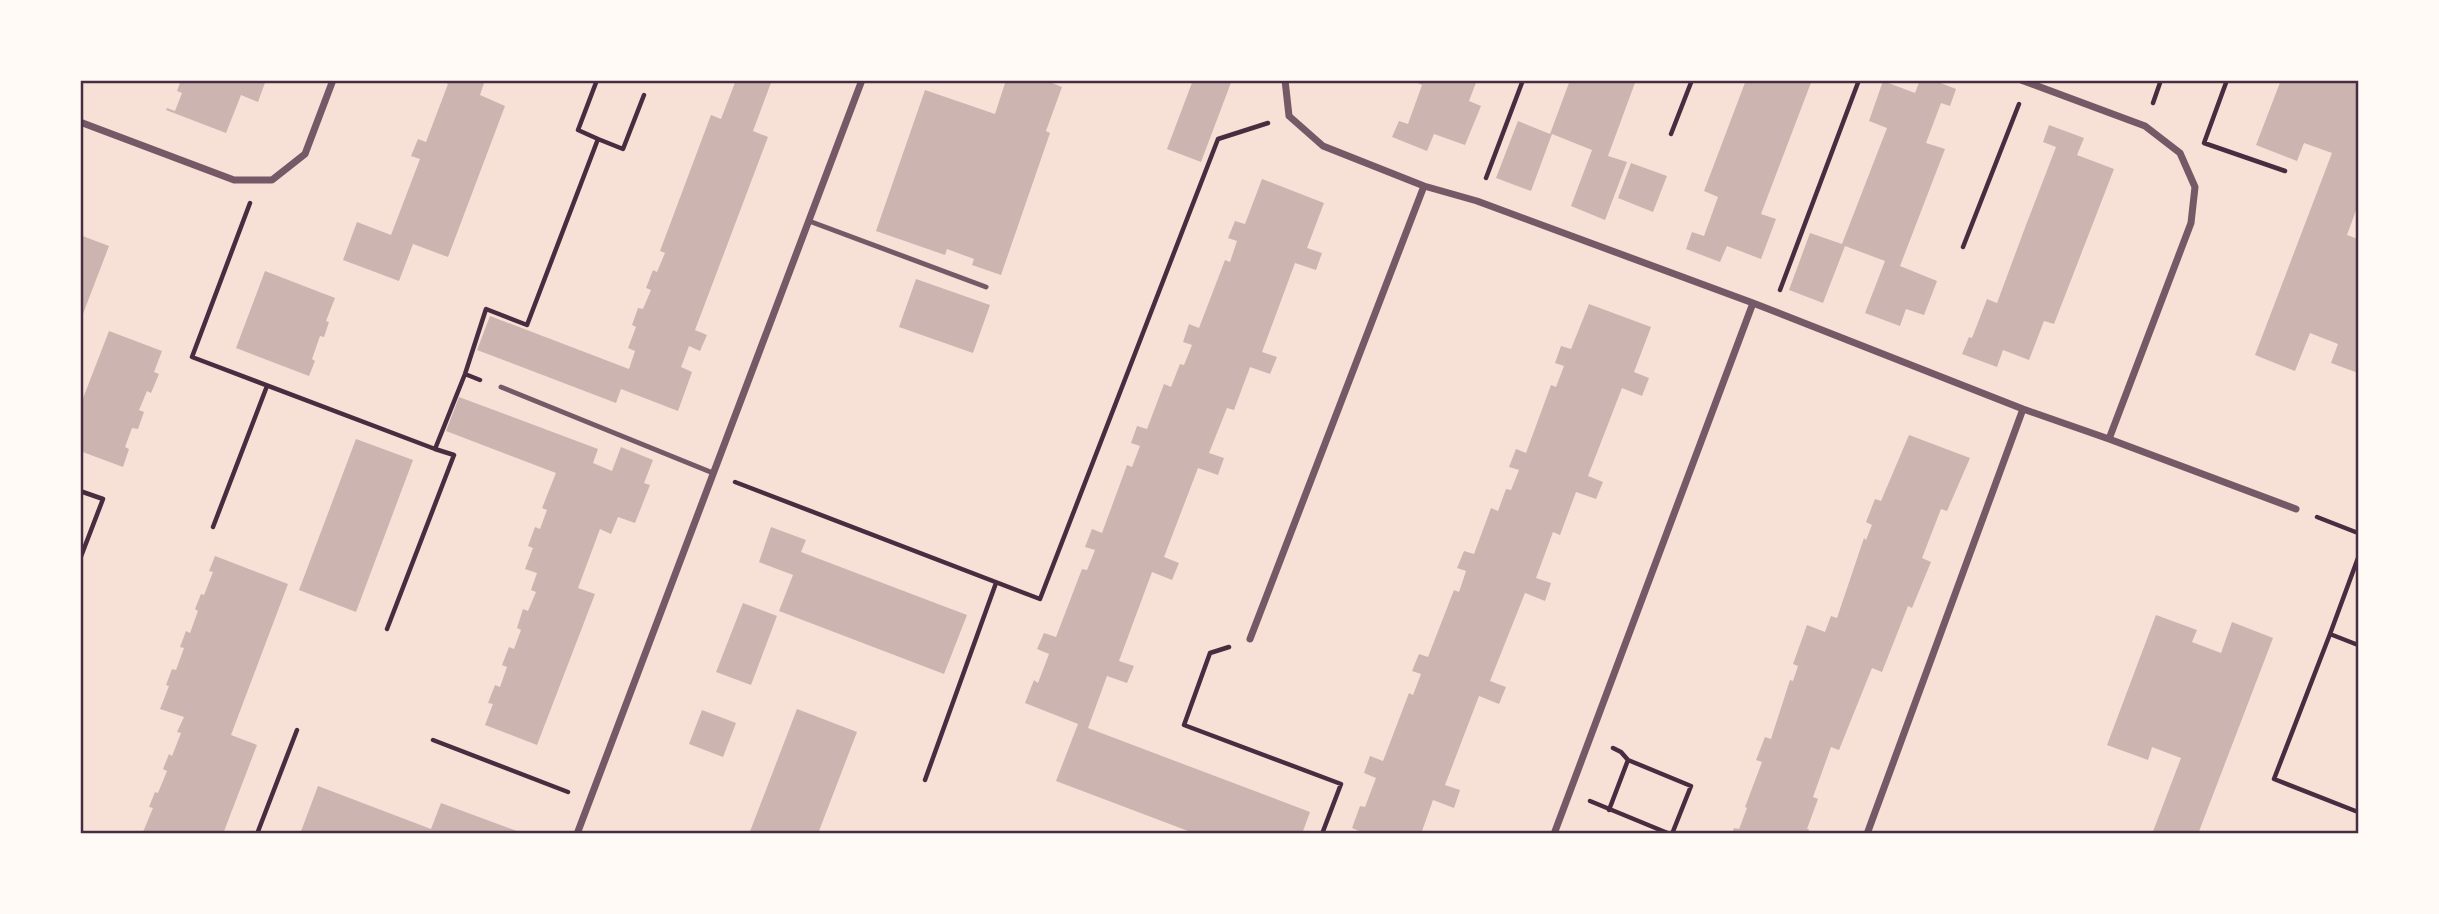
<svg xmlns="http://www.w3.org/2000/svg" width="2439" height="914" font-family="'Archivo Narrow',sans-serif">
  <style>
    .building { fill: #ccb4b1 }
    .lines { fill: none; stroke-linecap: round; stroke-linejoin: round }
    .path { stroke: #4a2c40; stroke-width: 4.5 }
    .service { stroke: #755966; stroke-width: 5 }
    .minor { stroke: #755966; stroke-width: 7 }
    .neatline { fill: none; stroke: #4a2c40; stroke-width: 2.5 }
  </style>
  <rect width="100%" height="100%" fill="#f7e1d7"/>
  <path class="building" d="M181,80H266L258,102L241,95L226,133L166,110L167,108L175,111L182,93L177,91Z
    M440,80H485L480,95L505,106L448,257L413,244L399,281L343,260L357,222L391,235L420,159L411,156L418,139L426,142L448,84Z
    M736,80H772L753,131L768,137L695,330L707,335L700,351L689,346L681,367L692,372L678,411L621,389L616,403L477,350L490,316L629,369L635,351L628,348L636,327L632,325L638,308L643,309L651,290L646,288L653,270L657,272L665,253L660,251L711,115L721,119Z
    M1006,80H1045L1062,87L1046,131L1050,133L1001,275L972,265L974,259L947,249L945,255L876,231L925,90L995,114Z
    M1193,80H1232L1201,162L1167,149Z
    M1411,80H1477L1469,101L1481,106L1465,145L1434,134L1427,151L1392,137L1399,121L1408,124L1422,85Z
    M1570,80H1636L1608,156L1627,162L1605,220L1571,206L1592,150L1552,134L1531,191L1496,178L1518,121L1550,134Z
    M1746,80H1812L1761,214L1776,219L1761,259L1727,246L1720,262L1686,249L1692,232L1704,236L1718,197L1704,191Z
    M1920,80H1933L1956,89L1950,106L1941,103L1926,143L1945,149L1900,266L1937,281L1924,315L1906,309L1900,326L1865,313L1885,261L1845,246L1823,303L1789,290L1810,233L1842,244L1887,128L1869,121L1883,81L1915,93Z
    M2281,80H2358V205L2347,235L2358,239V373L2331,363L2338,344L2310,333L2295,371L2255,355L2332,153L2304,143L2297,161L2256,145Z
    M2049,125L2084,138L2077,155L2114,169L2054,324L2044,321L2029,360L2003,350L1997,367L1962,354L1969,337L1972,338L1987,299L1997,303L2026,225L2056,147L2043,142Z
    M1631,163L1667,176L1653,212L1618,198Z
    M1262,179L1324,203L1307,248L1322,253L1316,270L1295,263L1262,352L1277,357L1270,374L1250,367L1234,410L1227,408L1209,453L1224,458L1218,475L1198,468L1164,557L1179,563L1172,580L1152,572L1119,661L1134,666L1127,683L1107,676L1088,728L1310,812L1302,834H1196L1056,781L1078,724L1025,703L1034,680L1038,683L1049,654L1037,649L1044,633L1056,637L1082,569L1087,570L1095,550L1085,547L1092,529L1102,533L1127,465L1132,467L1140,446L1131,443L1137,426L1147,429L1164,384L1171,387L1180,364L1184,365L1192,345L1183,342L1189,324L1199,328L1225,260L1230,262L1237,241L1228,238L1235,221L1245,224Z
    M80,235L109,246L81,319H80Z
    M265,271L335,298L326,321L329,322L324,337L320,336L312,359L315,361L309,376L236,348Z
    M916,279L990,305L973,353L899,327Z
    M1589,304L1651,327L1634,372L1649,378L1642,396L1622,388L1588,476L1603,482L1596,499L1576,492L1560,535L1553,532L1536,578L1551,583L1545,601L1525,593L1490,681L1506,687L1499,704L1479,696L1445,785L1460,790L1454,808L1433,800L1421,834H1366L1352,828L1360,806L1365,807L1376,778L1364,773L1370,756L1383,761L1409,693L1413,695L1421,674L1412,671L1419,654L1428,657L1454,590L1459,592L1466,571L1457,568L1464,551L1474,554L1491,508L1498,511L1506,489L1511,490L1519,470L1509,467L1516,449L1526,453L1551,385L1556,387L1564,366L1555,363L1561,346L1571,349Z
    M109,331L162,351L154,372L159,374L151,393L147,391L139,410L144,412L138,429L132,428L125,447L129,449L123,467L80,451V406Z
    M459,397L598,449L593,463L612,471L621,447L653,460L644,483L650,485L635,523L618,517L611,534L600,529L578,588L595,594L537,745L485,725L493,704L488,703L495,685L500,687L507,667L502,665L509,647L514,649L521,630L517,628L523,609L528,611L536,592L531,590L537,573L525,569L533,548L528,546L535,527L540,529L547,510L542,508L556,473L446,431Z
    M1909,435L1970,458L1947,511L1941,509L1922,558L1931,562L1912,608L1908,606L1882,672L1872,668L1839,750L1831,747L1813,797L1818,799L1807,829H1809L1807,834H1732L1734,828L1739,829L1747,808L1745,807L1762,762L1756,760L1765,737L1771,739L1790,680L1793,681L1798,666L1793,664L1807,625L1825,632L1831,616L1837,618L1864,538L1866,540L1872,525L1866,522L1875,499L1881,501Z
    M356,439L413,460L356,612L299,590Z
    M771,527L806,540L801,552L967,615L944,674L779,611L793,575L759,562Z
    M215,556L288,584L231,735L257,745L223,834H147L143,832L153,808L149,807L155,792L158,793L167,771L163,769L169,754L172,756L181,733L177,732L184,717L160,709L169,686L166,685L172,669L176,670L184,648L180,647L186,631L190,633L198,611L195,609L201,594L204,595L213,572L209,571Z
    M743,603L777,616L751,685L716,672Z
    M2156,615L2197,630L2192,642L2221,653L2232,622L2273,638L2198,834H2152L2181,758L2152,747L2148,760L2107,745Z
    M797,709L857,732L819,831L818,834H749Z
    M702,710L736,723L723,757L689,744Z
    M318,786L431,829L441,803L517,831L516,834H300Z"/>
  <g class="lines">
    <path class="path" d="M2153,103L2161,80
      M1671,134L1692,80
      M598,139L623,149L644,95
      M2204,143L2285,171
      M2204,143L2227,80
      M1486,178L1523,80
      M250,203L192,357L435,449
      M1963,247L2019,104
      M1780,290L1859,80
      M465,374L480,380
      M735,482L1040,599L1218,139L1268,123
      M80,491L103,499L80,559
      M2317,517L2358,533
      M213,527L267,386
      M387,629L454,455L435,449L465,374L486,309L527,325L598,139L578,130L597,80
      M2330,634L2358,558
      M2358,645L2330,634L2274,779L2358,812
      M1229,647L1210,653L1184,725L1341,784L1322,834
      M433,740L568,792
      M1613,748L1621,752L1628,760L1691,786L1672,834
      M925,780L996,583
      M1590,801L1670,834
      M1609,810L1628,760
      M257,834L297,730"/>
    <path class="service" d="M809,221L986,287
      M501,387L713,473"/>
    <path class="minor" d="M1285,80L1289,116L1323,146L1424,186L1477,201L1753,303L2023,409L2109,439L2191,223L2195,187L2180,153L2145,126L2021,80
      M80,122L234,180H272L305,154L333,80
      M2109,439L2296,509
      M1250,639L1424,186
      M577,834L862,80
      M1554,834L1753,303
      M1867,834L2023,409"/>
  </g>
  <rect width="2439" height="914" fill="none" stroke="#fffaf5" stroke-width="164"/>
  <rect x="82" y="82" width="2275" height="750" class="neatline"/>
</svg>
